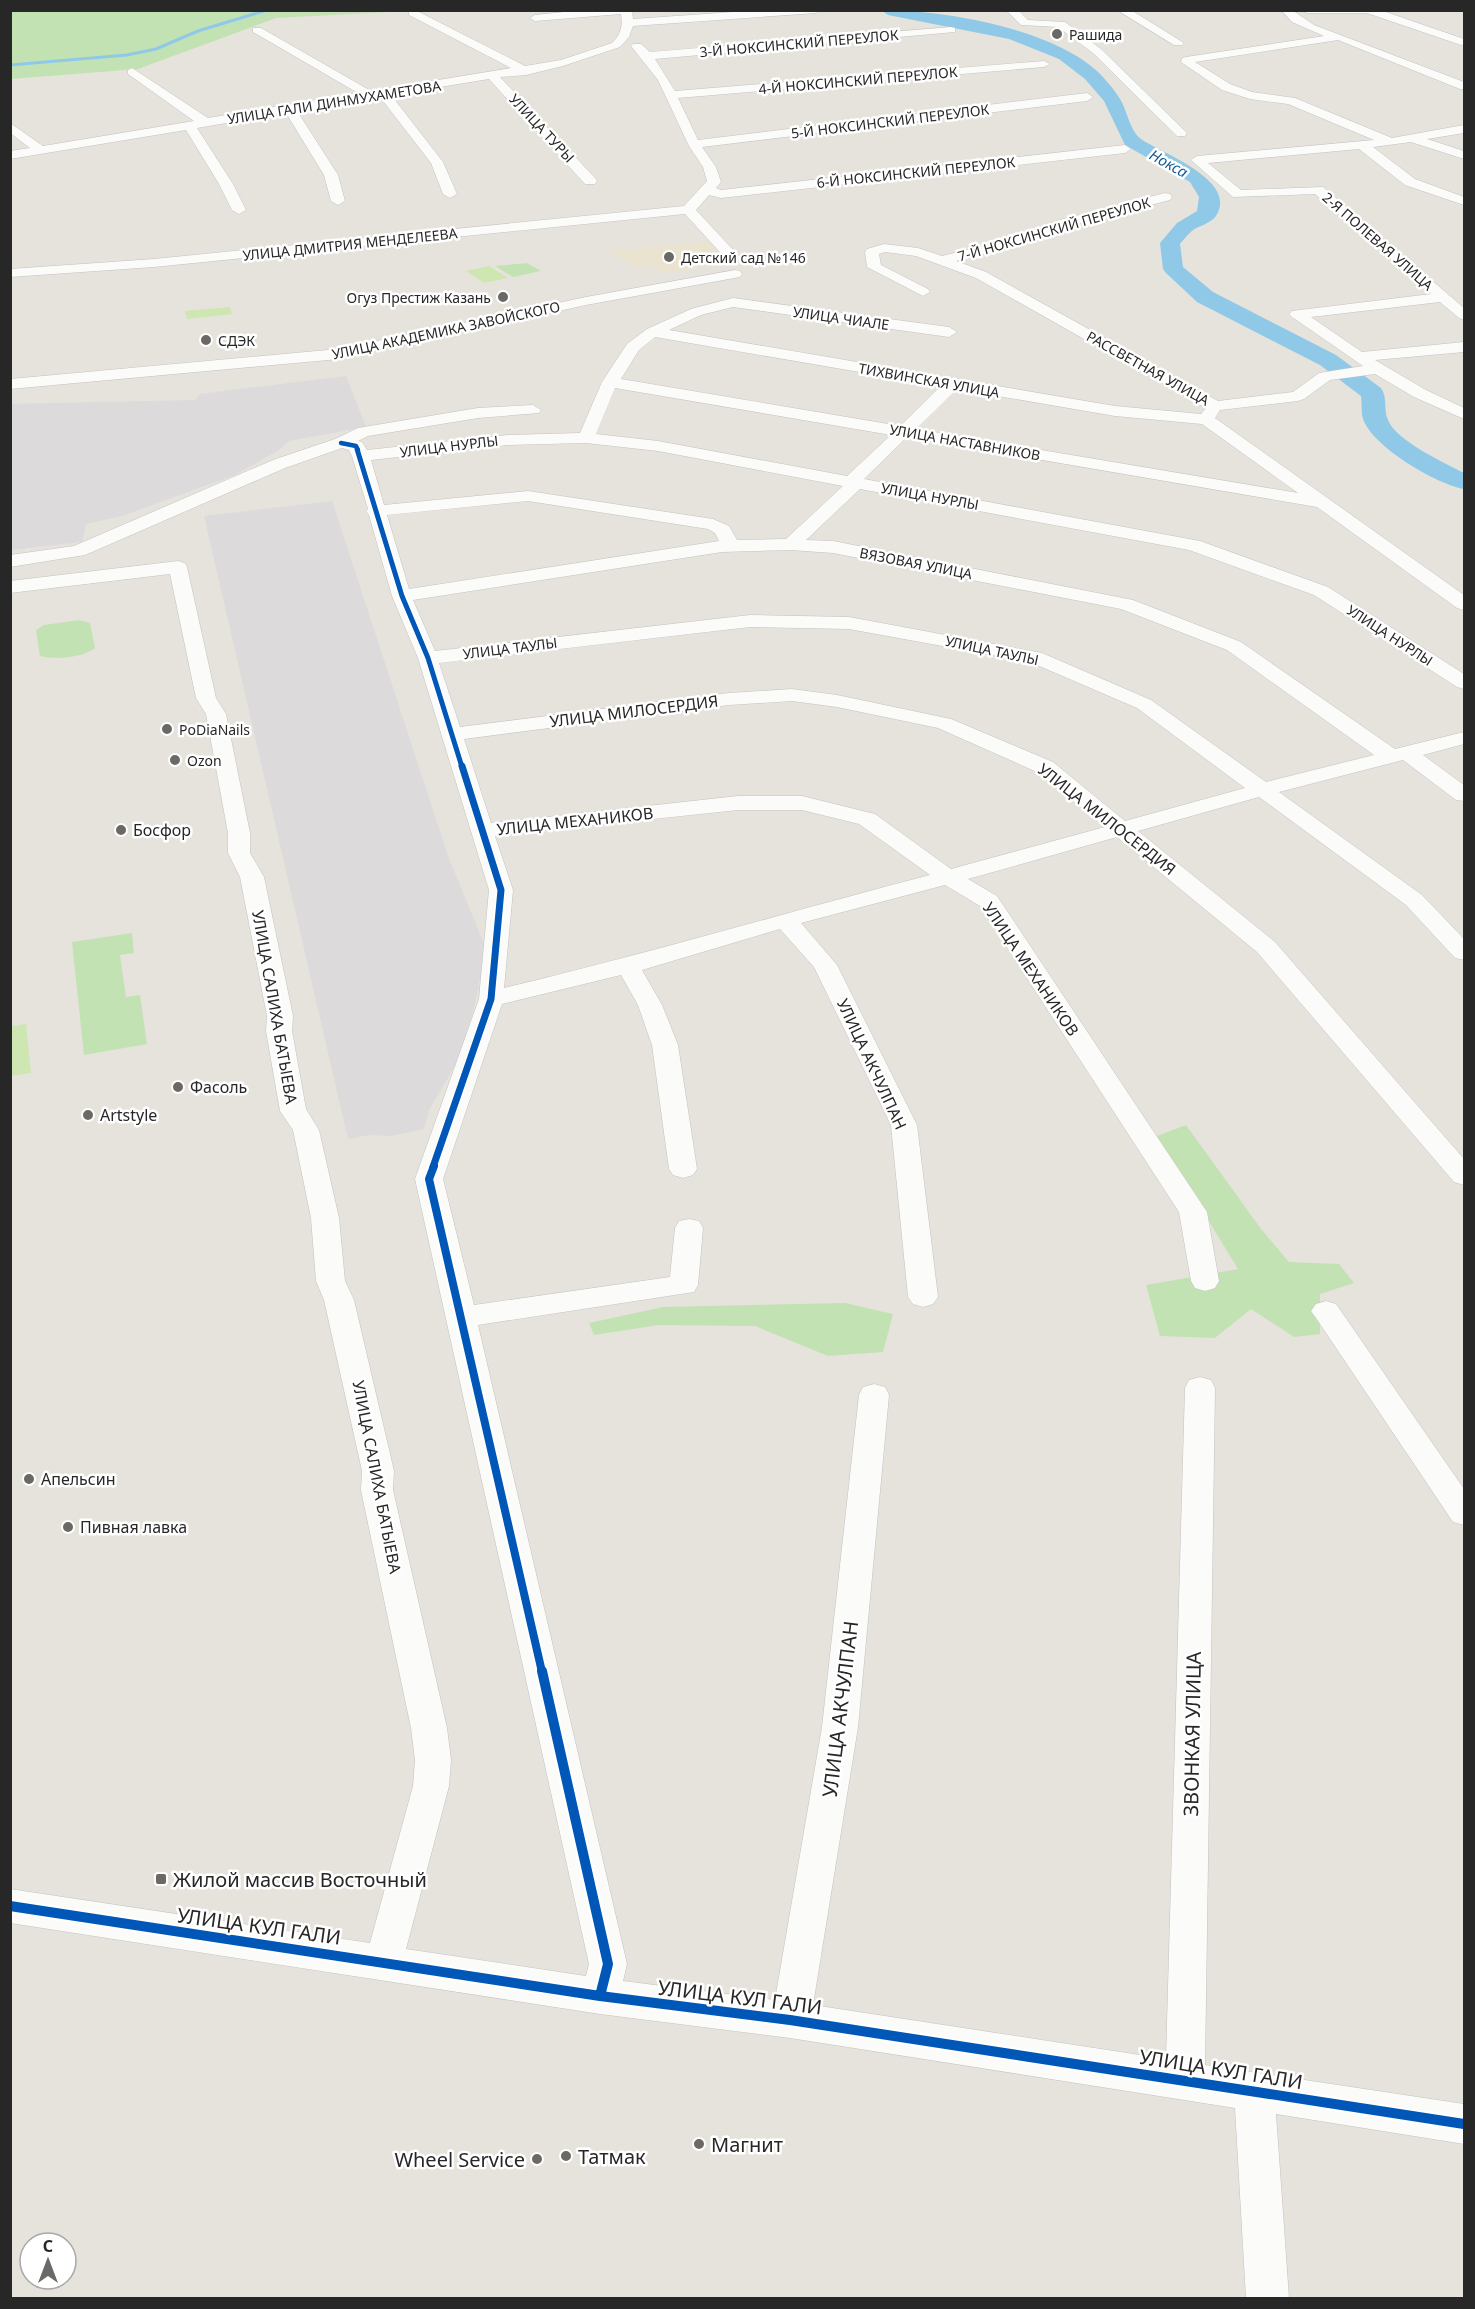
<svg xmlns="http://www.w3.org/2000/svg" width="1475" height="2309" font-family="'Noto Sans',sans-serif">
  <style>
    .industrial { fill: #dcdadb }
    .education { fill: #e9e3d0 }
    .green { fill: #c3e2b4 }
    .pitch { fill: #cee6b2 }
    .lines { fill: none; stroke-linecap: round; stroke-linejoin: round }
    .stream { stroke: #8fc9e7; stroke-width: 3 }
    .river { fill: #8fc9e7; fill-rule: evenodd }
    .minor-casing { stroke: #c3c2c2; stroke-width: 1 }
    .minor { fill: #fbfbfa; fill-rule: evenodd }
    .cycleway-far4-casing { stroke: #fff; stroke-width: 7 }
    .cycleway-far3-casing { stroke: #fff; stroke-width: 8 }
    .cycleway-far2-casing { stroke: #fff; stroke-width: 10 }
    .cycleway-far1-casing { stroke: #fff; stroke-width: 12 }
    .cycleway-casing { stroke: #fff; stroke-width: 14 }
    .cycleway-far4 { stroke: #0057b8; stroke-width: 4.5 }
    .cycleway-far3 { stroke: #0057b8; stroke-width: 5 }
    .cycleway-far2 { stroke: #0057b8; stroke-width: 7 }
    .cycleway-far1 { stroke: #0057b8; stroke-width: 8 }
    .cycleway { stroke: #0057b8; stroke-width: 10 }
    .poi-dot { fill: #6a6966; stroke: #fff; stroke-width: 2 }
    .labels { text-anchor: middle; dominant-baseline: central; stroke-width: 5; stroke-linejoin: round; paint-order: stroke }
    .far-poi-label { font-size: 14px; fill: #272727; stroke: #fff; text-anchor: start }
    .far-street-label { font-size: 14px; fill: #272727; stroke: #fff }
    .far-water-label { font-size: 15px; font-style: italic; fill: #0e5a94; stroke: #fff }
    .street-label { font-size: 16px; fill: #272727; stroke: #fff }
    .poi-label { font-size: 16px; fill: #272727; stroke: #fff; text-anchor: start }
    .near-street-label { font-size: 20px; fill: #272727; stroke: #fff }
    .near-poi-label { font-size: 20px; fill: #272727; stroke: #fff; text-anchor: start }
  </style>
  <rect width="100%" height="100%" fill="#e6e3dc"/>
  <path class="industrial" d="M346,376L366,427L289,441L279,450L235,475L122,516L86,524L82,542L11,550L10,404L195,400L200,394Z
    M332,501L448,856L486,949L473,1012L457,1062L429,1110L424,1129L391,1136L370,1135L348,1139L204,516Z"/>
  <path class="education" d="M706,242L730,264L662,273L652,266L636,268L610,251Z"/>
  <path class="green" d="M11,11H408L276,18L138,69L11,79Z
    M527,263L541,271L513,277L495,266Z
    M79,620L90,623L95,648C81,658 56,660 40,656L36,630L44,625Z
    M132,933L134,953L120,955L126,997L140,995L147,1044L84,1055L72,942Z
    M1186,1125L1261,1229L1289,1262L1339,1264L1354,1283L1320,1294V1334L1294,1337L1251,1309L1215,1338L1160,1336L1146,1285L1238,1269L1157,1136Z
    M845,1303L893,1314L883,1352L828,1356L755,1326L659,1325L594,1335L589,1323L663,1307Z"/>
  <path class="pitch" d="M489,266L508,278L484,283L466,271Z
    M230,307L232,314L187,319L185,311Z
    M26,1024L31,1073L11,1076V1026Z"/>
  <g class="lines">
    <path class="stream" d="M10,65L127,55L156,49L198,31L267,10"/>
    <path class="river" d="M881,10C943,10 1050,28 1097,71C1105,79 1114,89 1120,99C1127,110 1130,131 1141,139C1161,153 1239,180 1216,216C1211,223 1199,226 1193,230C1188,234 1184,239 1180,244L1183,267L1213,292L1336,355L1381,388C1388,398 1383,409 1388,420C1396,441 1445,463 1464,473V489C1436,484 1373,447 1363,419C1361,412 1362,403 1361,396L1320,365L1197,302L1166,273L1163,269L1160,243L1177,223L1197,211L1199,197L1190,182L1125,145L1104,101L1085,79L1059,59L1009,39L888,15Z"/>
    <g class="minor-casing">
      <path id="minor" d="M583,10H632L633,19L762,10H821L816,13L633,26L629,37L620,47L563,66L526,75L500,77L595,178L597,181L595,184H585L489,79L391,95L443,162L457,194L450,198L443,194L431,163L380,97L297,111L338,175L345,201L338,205L331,201L324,175L286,113L197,128L233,184L246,210L239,214L232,210L219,184L186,130L10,159V151L30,148L10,133V123L43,146L194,121L128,74V70L132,68L208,118L358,93L253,32V28H261L371,91L511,68L409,15V11H417L525,66L561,60L612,43C621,34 623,26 621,14L535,21L530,18L535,15Z
        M1006,10H1018L1028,20L1065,22L1101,49L1187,133L1185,136H1177L1093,53L1058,27L1021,25Z
        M1117,10H1131L1184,43L1182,45H1174Z
        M1281,10H1292L1314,25L1464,82V89H1460L1338,40L1195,62L1230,84L1252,92L1295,98L1392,138L1464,125V133L1427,139L1464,151V159L1411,142L1373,147L1415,179L1464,197V205L1405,185L1359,149L1208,163L1241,190L1323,187L1464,308V320L1459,318L1440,302L1311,317L1362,352L1464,342V352L1375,360L1426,390L1464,408V419L1414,397L1375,374L1330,380L1304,399L1298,401L1220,410L1215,418L1464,595V610L1457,608L1317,507L907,437L864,479L1200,541L1328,587L1464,674V689L1457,687L1314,595L1189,550L860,489L806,540L833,541L1133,600L1241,642L1395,749L1464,732V744L1423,755L1464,785V801L1456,800L1403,760L1279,792L1422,895L1464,939V960L1455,958L1406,905L1259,797L1138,831L1275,942L1464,1159V1185L1454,1182L1257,952L1117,837L968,879L997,896L1207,1212L1219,1281L1215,1288L1205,1291L1195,1288L1191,1281L1179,1212L980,906L945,885L801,923L837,965L917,1125L938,1297L933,1304L923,1307L913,1304L908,1297L891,1125L814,967L780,929L642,970L662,1005L678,1045L697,1169L693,1175L683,1178L673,1175L669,1169L652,1045L638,1005L621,975L502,1004L443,1179L474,1305L670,1277L675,1228L679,1221L689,1219L699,1221L703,1228L698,1285L694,1292L478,1325L627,1964L623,1981L775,2000L822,1727L859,1395L863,1387L874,1384L885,1387L889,1395L858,1727L813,2005L1166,2059L1185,1388L1189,1380L1200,1377L1211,1380L1215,1388L1205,2065L1464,2104V2144L1276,2114L1289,2298H1246L1235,2108L790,2038L600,2014L10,1923V1889L370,1943L413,1786L415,1760L411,1728L361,1490L362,1471L324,1300L316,1281L311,1218L293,1130L280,1111L266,1031L267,1016L240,877L228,853V833L206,714L196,698L170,574L10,593V581L178,561L185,563L187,567L216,698L226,714L250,833V853L264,877L293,1016L292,1031L306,1109L319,1130L339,1218L345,1281L354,1300L394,1471L393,1490L447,1728L451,1760L449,1786L406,1949L586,1976L589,1964L415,1179L479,999L489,890L418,658L392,596L369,515L366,511L368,509L352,456L349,450L342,448L285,468L85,555L10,567V555L74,546L273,460L335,439L358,428L478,408L533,405L541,410L539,413L478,418L368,436L358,441L362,442L367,450L508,435L580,433L602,382L627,344L647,329L691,309L733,298L949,327L957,332L949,337L733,307L701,315L669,330L1115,406L1201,414L1206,408L976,278L916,256L885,252L879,254L881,265L928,289L930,292L923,296L867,267L865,252L867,249L884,244L918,248L942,256L1015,238L1056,221L1165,193L1170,194L1172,197L1170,200L1066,227L1025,244L956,261L986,272L1218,401L1293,392L1319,373L1363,366L1292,317L1289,314L1292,311L1431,294L1315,194L1233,197L1191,160L1197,156L1374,140L1288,104L1250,99L1222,90L1181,62L1182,58L1186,57L1324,36L1292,22ZM655,337L941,386L900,426L621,379L639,350ZM615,388L891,435L847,476L658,441L596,434ZM957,389L1115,416L1202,424L1298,493L916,429ZM586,443L658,451L843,486L786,539L737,540L729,526L713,519L528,491L384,505L371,460L508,445ZM528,501L708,529L715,533L719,541L409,589L387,515ZM791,550L833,553L1121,609L1227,650L1374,755L1266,782L1151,700L1042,653L849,617L750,615L435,651L413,600L722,552ZM750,627L849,629L1030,662L1137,708L1245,788L1125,821L1053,762L951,719L837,695L792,689L729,693L460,727L439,663ZM792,701L837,707L938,728L1037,772L1105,827L951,869L875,814L802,796H738L491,823L464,739L729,705ZM738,810H802L859,824L930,875C788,912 647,954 504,988L513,890L495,836Z
        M1302,10H1380L1464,39V46L1367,13H1307Z
        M951,27L955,28V32L655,59L675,91L1044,61L1050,64L1044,67L678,98L698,140L1087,93L1093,97L1087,101L702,147L716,167L721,182L716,188L721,190L1125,145L1131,149L1125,153L721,198L709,195L696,210L738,255L740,258L733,262L728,261L685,214L154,267L10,277V269L154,259L684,206L707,181L703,167L689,146L658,80L631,46L633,44H641L650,52Z
        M735,270L740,271L742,274L740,277L586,305L339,359L10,389V379L339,349L586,297Z
        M1326,1301L1336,1304L1464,1489V1525L1453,1522L1316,1318L1311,1311L1316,1304Z"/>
    </g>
    <use href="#minor" class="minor"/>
    <g class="cycleway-far4-casing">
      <path id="cycleway-far4" d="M341,443L356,446L358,450"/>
    </g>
    <g class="cycleway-far3-casing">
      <path id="cycleway-far3" d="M357,449L402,596L428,658L462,767"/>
    </g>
    <g class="cycleway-far2-casing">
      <path id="cycleway-far2" d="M433,1167L491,999L501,890L462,766"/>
    </g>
    <g class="cycleway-far1-casing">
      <path id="cycleway-far1" d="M434,1166L429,1179L542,1672"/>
    </g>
    <g class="cycleway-casing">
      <path id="cycleway" d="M542,1671L608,1964L600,1996
        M10,1906L600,1996L790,2020L1464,2124"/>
    </g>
    <use href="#cycleway-far4" class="cycleway-far4"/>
    <use href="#cycleway-far3" class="cycleway-far3"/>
    <use href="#cycleway-far2" class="cycleway-far2"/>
    <use href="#cycleway-far1" class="cycleway-far1"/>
    <use href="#cycleway" class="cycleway"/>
  </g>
  <g class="poi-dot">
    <circle cx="1057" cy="34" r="6"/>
    <circle cx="669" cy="257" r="6"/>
    <circle cx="503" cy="297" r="6"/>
    <circle cx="206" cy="340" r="6"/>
    <circle cx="167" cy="729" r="6"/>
    <circle cx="175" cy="760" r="6"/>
    <circle cx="121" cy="830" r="6"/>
    <circle cx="178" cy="1087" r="6"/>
    <circle cx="88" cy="1115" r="6"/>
    <circle cx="29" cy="1479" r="6"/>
    <circle cx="68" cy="1527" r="6"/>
    <rect x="155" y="1873" width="12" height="12" rx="3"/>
    <circle cx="699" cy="2144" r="6"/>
    <circle cx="566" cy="2156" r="6"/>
    <circle cx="537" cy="2159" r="6"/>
  </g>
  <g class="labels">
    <g class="far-poi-label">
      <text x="1069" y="34">Рашида</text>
      <text x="681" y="257">Детский сад №146</text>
      <text x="491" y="297" text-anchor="end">Огуз Престиж Казань</text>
      <text x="218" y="340">СДЭК</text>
      <text x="179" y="729">PoDiaNails</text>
      <text x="187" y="760">Ozon</text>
    </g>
    <g class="far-street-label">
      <text transform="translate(799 43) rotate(-5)">3-Й НОКСИНСКИЙ ПЕРЕУЛОК</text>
      <text transform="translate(858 80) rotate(-5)">4-Й НОКСИНСКИЙ ПЕРЕУЛОК</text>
      <text transform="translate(334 102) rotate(-9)">УЛИЦА ГАЛИ ДИНМУХАМЕТОВА</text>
      <text transform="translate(890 121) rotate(-7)">5-Й НОКСИНСКИЙ ПЕРЕУЛОК</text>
      <text transform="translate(542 128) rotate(47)">УЛИЦА ТУРЫ</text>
      <text transform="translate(916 172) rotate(-6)">6-Й НОКСИНСКИЙ ПЕРЕУЛОК</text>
      <text transform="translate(1054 229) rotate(-16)">7-Й НОКСИНСКИЙ ПЕРЕУЛОК</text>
      <text transform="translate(1378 241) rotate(41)">2-Я ПОЛЕВАЯ УЛИЦА</text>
      <text transform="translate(350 244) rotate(-6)">УЛИЦА ДМИТРИЯ МЕНДЕЛЕЕВА</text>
      <text transform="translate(841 318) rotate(8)">УЛИЦА ЧИАЛЕ</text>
      <text transform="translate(446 330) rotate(-12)">УЛИЦА АКАДЕМИКА ЗАВОЙСКОГО</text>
      <text transform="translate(1148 368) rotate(29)">РАССВЕТНАЯ УЛИЦА</text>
      <text transform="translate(929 380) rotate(10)">ТИХВИНСКАЯ УЛИЦА</text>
      <text transform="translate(965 442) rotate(10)">УЛИЦА НАСТАВНИКОВ</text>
      <text transform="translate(449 446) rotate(-7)">УЛИЦА НУРЛЫ</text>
      <text transform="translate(930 496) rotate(10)">УЛИЦА НУРЛЫ</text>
      <text transform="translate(916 563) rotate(11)">ВЯЗОВАЯ УЛИЦА</text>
      <text transform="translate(1390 635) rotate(33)">УЛИЦА НУРЛЫ</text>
      <text transform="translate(510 648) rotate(-7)">УЛИЦА ТАУЛЫ</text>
      <text transform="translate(992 650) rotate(12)">УЛИЦА ТАУЛЫ</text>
    </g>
    <g class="far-water-label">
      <text transform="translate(1169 163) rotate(29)">Нокса</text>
    </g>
    <g class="street-label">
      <text transform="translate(634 711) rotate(-7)">УЛИЦА МИЛОСЕРДИЯ</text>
      <text transform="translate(1107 819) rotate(38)">УЛИЦА МИЛОСЕРДИЯ</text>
      <text transform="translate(575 821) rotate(-6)">УЛИЦА МЕХАНИКОВ</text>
      <text transform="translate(1031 969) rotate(56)">УЛИЦА МЕХАНИКОВ</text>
      <text transform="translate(275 1007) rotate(80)">УЛИЦА САЛИХА БАТЫЕВА</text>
      <text transform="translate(872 1064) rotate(65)">УЛИЦА АКЧУЛПАН</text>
      <text transform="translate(377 1477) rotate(79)">УЛИЦА САЛИХА БАТЫЕВА</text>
    </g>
    <g class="poi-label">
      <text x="133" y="830">Босфор</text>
      <text x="190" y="1087">Фасоль</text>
      <text x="100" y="1115">Artstyle</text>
      <text x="41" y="1479">Апельсин</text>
      <text x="80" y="1527">Пивная лавка</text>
    </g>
    <g class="near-street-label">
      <text transform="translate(840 1709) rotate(-83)">УЛИЦА АКЧУЛПАН</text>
      <text transform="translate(1192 1734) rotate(-89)">ЗВОНКАЯ УЛИЦА</text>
      <text transform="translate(259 1926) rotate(8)">УЛИЦА КУЛ ГАЛИ</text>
      <text transform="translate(740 1997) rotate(7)">УЛИЦА КУЛ ГАЛИ</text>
      <text transform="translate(1221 2069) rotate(9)">УЛИЦА КУЛ ГАЛИ</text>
    </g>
    <g class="near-poi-label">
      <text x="173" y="1879">Жилой массив Восточный</text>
      <text x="711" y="2144">Магнит</text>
      <text x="578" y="2156">Татмак</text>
      <text x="525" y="2159" text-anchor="end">Wheel Service</text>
    </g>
  </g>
  <rect width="1475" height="2309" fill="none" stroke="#272727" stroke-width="24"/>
  <g transform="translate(48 2261)"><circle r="28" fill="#ffffff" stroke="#a9a9a9" stroke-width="1.5"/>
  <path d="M0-4.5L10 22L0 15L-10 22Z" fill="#6a6966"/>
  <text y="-9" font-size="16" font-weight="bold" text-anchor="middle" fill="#272727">С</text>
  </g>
</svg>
